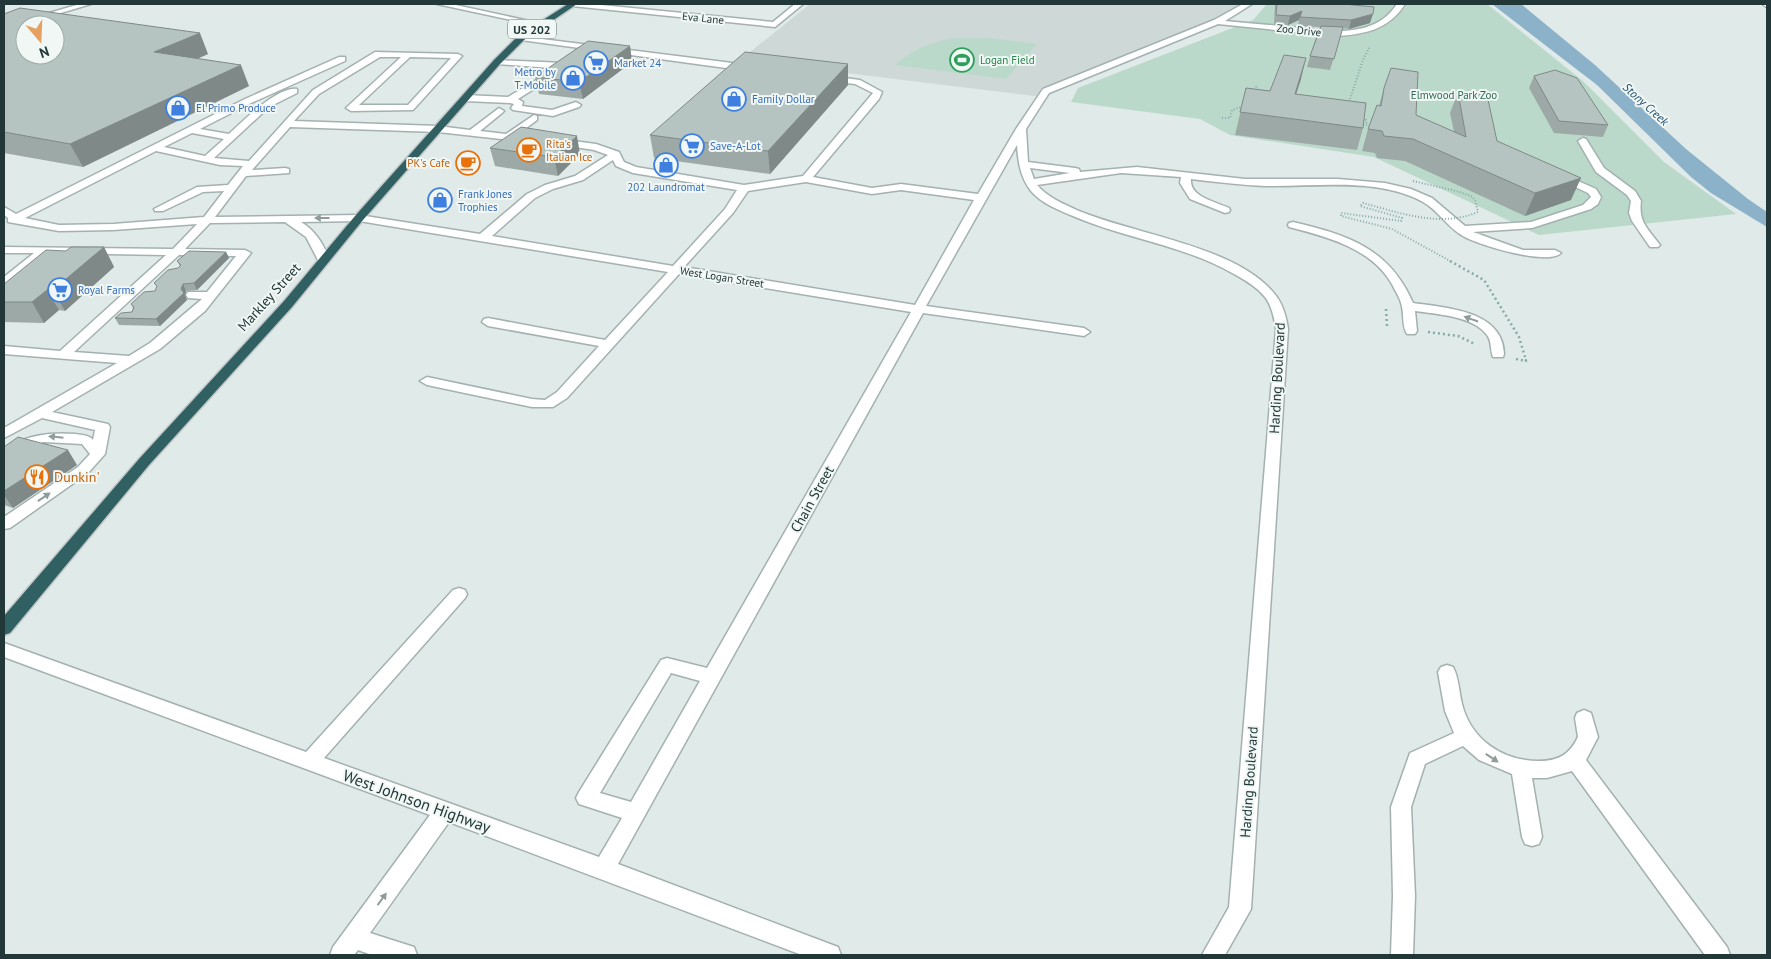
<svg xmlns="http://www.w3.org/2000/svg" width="1771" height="959" font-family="'PT Sans',sans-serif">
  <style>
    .built { fill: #ced9d7 }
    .green { fill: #bbd9ca }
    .water { fill: #8cb2ca }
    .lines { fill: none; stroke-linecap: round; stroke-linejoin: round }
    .minor-casing { stroke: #a3b1b0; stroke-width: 3 }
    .highway-casing { stroke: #c1c7c7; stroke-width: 3 }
    .path-far1 { stroke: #83aba7; stroke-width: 2; stroke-dasharray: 1 2; stroke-linecap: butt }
    .path { stroke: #83aba7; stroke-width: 2.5; stroke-dasharray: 2 3; stroke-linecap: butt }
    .minor { fill: #fff; fill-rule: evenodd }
    .highway { fill: #316062; fill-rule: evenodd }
    .rail-casing { stroke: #5d7473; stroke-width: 3 }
    .rail { stroke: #f0f7f5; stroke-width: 2; stroke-dasharray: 6; stroke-linecap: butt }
    .path-bridge-far1 { stroke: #83aba7; stroke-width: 2; stroke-dasharray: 1 2; stroke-linecap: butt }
    .path-bridge { stroke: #83aba7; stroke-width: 2.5; stroke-dasharray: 2 3; stroke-linecap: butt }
    .wall { fill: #9da9a6 }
    .shaded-wall { fill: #7f8987 }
    .building { fill: #b6c4c1; stroke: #7f8987; fill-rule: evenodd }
    .oneway { fill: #909c9c }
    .labels { text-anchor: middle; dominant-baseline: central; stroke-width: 4; stroke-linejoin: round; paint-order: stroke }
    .far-street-label { font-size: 11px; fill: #223838; stroke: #f0f7f5 }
    .far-leisure-label { font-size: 11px; fill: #27864d; stroke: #f0f7f5; text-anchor: start }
    .far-shop-label { font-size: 11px; fill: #366cbe; stroke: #f0f7f5; text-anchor: start }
    .far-park-label { font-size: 11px; fill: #306c55; stroke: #f0f7f5 }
    .far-food-label { font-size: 11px; fill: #c56008; stroke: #f0f7f5; text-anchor: start }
    .shield { fill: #f0f7f5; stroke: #607171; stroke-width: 1 }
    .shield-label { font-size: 12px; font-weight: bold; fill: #223838 }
    .far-water-label { font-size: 12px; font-style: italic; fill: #22506f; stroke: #f0f7f5 }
    .street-label { font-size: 14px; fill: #223838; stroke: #f0f7f5 }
    .food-label { font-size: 14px; fill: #c56008; stroke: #f0f7f5; text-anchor: start }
    .near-street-label { font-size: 16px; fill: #223838; stroke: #f0f7f5 }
  </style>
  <rect width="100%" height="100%" fill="#e0eae8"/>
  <path class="built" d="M810,4H1248L1217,22L1046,91L1042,97L740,60Z"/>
  <path class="green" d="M1267,4H1487L1583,81L1664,162L1736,214L1539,235L1374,157L1230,135L1200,119L1071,102L1078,88L1253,20Z
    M953,38H990L1037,44L1006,79L895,65C915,48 928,44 953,38Z"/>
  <path class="water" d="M1492,4H1521L1595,65L1686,149L1748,199L1767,212V227L1711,193L1691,177L1597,85Z"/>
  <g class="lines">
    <g class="minor-casing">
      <path id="minor" d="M80,4H91L4,30V26Z
        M437,4H451L543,24L539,26Z
        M568,4H591L773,22L795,4H803L775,27L572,6Z
        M1243,4H1252L1225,21C1247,23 1269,25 1291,27C1327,31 1374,40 1397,4H1405C1389,30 1363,35 1334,36L1218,24L1049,93L1026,129L1028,162L1075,168L1079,169L1080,172L1137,167L1245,179H1338L1385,183L1411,189L1432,198L1465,226L1531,222L1583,205L1591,197L1588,193L1556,178V174L1560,173L1596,189L1601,197L1598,204L1591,209L1532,228L1473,232L1523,250H1555L1561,253C1548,266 1478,245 1463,236C1448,228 1438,210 1423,202C1377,177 1316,187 1266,186C1241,185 1216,182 1191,179C1189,197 1216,202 1229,208L1230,210L1229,212L1225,213L1190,199L1180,183L1181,177L1121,173L1037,185C1048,198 1064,204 1079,211C1134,234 1233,246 1272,291C1282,301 1286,315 1288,329L1251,909L1225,955H1202L1229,907L1276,329C1274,318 1272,306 1265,297C1257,287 1245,280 1234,274C1184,245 1126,239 1073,216C1058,210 1041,203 1031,191C1020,177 1018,161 1017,145L926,306L1084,328L1090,332L1084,336L923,313L618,864L830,944L838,947L841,955H802L449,822L370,933L414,947L417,955H372L358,950L354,955H330L333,947L430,815L4,657V643L306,752L453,590L459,588L465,590L467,594L465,598L324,758L599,857L622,818L579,804L576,798L579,792L661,660L667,658L707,668L911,312L679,274L567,398L553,407H532L427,385L420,381L427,377L532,399L545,400L557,392L599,346L488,326L482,322L484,319L488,318L605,340L668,272L359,221L301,222C316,231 323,244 330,260L324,263L318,260L306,237L285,222L210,223L185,249L245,250L251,253L205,311L160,349L52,412L108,424L110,427L105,454L88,473L10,528L4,529V517L78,467L90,454L82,444L44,442L31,446L4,460V449C27,435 49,432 75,434C82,435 89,435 93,440L95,430L42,418L4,438V428L117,363L4,354V346L60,351L166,255L48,253L8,286L4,287V277L34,253H4V247L173,249L197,224L113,230L59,231L8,222V218L4,215V207L16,214L245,99L339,57H345V61L251,103L200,129L229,134C243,121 278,86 297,89V93L269,107L214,158L249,161L313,90L375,52L458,54L462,56L413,110L351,111L346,108L401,57H380L319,94L294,121L438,126L470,130L499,108L504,111L502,113L480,131L506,134L534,115L537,116V120L517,135L530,137L532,139L527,142L438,132L290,127L252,170L285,168L289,169V173L246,176L215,217L359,215L480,234L527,194L545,185L575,176L608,155L594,150L555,144L553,142L558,139L596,144L619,152L624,162L636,167L744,185L803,176L873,93L855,84L827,81L826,79L830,76L860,80L882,92L879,99L813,177L872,188L901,184L978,194L1016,129L1043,89L1214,20ZM410,57L451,58L408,105H359ZM192,133L224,139L205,156L164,147ZM156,151L220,165L243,166L228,185L197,187L154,209L155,211H163L203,192L224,191L204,217L113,224L59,225L25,218ZM613,160L616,166L633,173L737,190L725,209L673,266L492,236L535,198L553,189L583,180ZM1030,168L1070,173L1034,179ZM806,182L872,194L901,190L974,200L915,305L684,267L733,213L748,191ZM179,255L236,256L207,292H188L186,295L188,298L202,299L150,343L129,356L74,352ZM671,673L700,681L631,802L600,793Z
        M518,36L748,65L752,68L748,71L521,40H518Z
        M494,60L564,63L568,66L564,69L497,64H494Z
        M553,70L557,73L556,75L518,99L523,102L522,106L552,110L576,102L581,105L579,107L553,116L513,110L511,108L514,104L510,103L465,101L461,98L465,95L508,97Z
        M1583,138L1586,139L1604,168L1635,191L1641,201C1638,222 1648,229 1660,245L1658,247H1650L1632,221L1629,213L1631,201L1627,195L1596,172L1578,141Z
        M1293,222C1348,235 1389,248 1413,303C1446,308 1503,310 1504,354L1503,357H1493C1490,350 1492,341 1487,335C1474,316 1435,314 1415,311L1417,331L1415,334H1407C1402,326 1404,316 1402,307C1401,301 1398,295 1395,290C1376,249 1328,237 1289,227L1288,225L1289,223Z
        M1447,665L1453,667C1459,678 1459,692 1462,704C1471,740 1503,761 1539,761C1559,761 1570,754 1578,737L1575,718L1577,713L1584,710L1591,713L1598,737L1586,760L1727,947L1730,955H1705L1572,771L1547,778H1532L1542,837L1539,844L1532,846L1525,844L1522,837L1512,774L1479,760L1463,746L1425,764L1411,807L1415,896L1413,955H1391L1393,896L1391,807L1410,753L1454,733L1445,711L1438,672L1441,667Z"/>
    </g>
    <g class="highway-casing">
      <path id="highway" d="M568,4H577L524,40L500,64L363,220L292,307L149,465L10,633L4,635V616L139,459L284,301L355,216L494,60L518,36Z"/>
    </g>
    <path class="path-far1" d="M1254,93L1257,85
      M1349,102L1363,60L1370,46
      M1222,118H1230L1232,110L1245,106
      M1360,124L1367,125L1366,120L1361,119"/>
    <path class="path" d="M1386,309L1387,326H1390
      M1428,332L1458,336L1475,344
      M1516,359L1526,361L1525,357"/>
    <use href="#minor" class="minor"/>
    <use href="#highway" class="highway"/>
    <g class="rail-casing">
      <path id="rail" d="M1763,4L1767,7"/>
    </g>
    <use href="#rail" class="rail"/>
    <path class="path-bridge-far1" d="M1413,181L1456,191L1471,196L1475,200L1478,212C1441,228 1400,213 1363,203L1360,206L1402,218L1401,221L1341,213V216L1392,229L1452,262"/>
    <path class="path-bridge" d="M1450,261L1484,280L1519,337L1525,357"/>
  </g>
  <path class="wall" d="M1275,4H1277L1370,23L1349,29L1343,28L1330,70L1307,67L1310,56L1320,27L1298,26L1299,20L1288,25L1274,24Z
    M4,14L208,54L197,59L249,86L83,167L4,153Z
    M630,46L632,62L583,99L539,94L535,77Z
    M848,64V85L770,174L654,158L650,135Z
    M1534,76L1608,125L1603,137L1554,133L1529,88Z
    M1301,79L1296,94L1363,128L1357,150L1235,135L1246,88L1270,91Z
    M1384,88L1416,115L1454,132L1450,113L1458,92L1497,141L1571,200L1525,216L1405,161L1377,158L1375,153L1362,151L1368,129L1379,106Z
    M490,148L580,154L558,176L495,166Z
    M104,247L114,267L65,311L59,310L44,323L4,322V284L66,251Z
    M226,252L229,258L197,290L186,291L185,295L187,300L160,326L119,325L115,318L132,312L133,308L131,304L155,291L157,287L154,283L178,268L180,266L177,261Z
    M4,447L77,465L13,508L4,505Z"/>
  <path class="shaded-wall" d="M1302,11L1299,20L1288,25L1290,16Z
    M1373,14L1370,23L1349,29L1351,20Z
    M200,33L208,54L163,73L154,52Z
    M630,46L632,62L583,99L579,82Z
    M1306,58L1301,79L1289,116L1295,94Z
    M848,64V85L770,174L768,151Z
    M241,65L249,86L83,167L70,144Z
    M577,136L580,154L558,176L554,157Z
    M1581,178L1571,200L1525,216L1535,193Z
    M104,247L114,267L65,311L53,290Z
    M226,252L229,258L197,290L194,283Z
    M183,284L186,291L185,295L187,300L160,326L156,319L181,289Z
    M47,290L59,310L44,323L32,302Z
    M68,450L77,465L13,508L4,495V491Z"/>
  <path class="building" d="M1277,4H1343L1374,7L1373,14L1351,20L1300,17L1302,11L1290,16L1276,15Z
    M20,8L200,33L154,52L241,65L70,144L4,132V14ZM25,25H55V55H25Z
    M1321,26L1343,27L1334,59L1310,56Z
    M588,41L630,46L579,82L535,77Z
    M745,52L848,64L768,151L650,135Z
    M1284,55L1306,58L1295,94L1366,103L1363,128L1240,112L1246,88L1270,91Z
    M1391,68L1418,72L1416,115L1466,137L1458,92L1487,95L1497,141L1581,178L1535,193L1413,139L1384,136L1382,131L1368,129L1377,105L1381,106L1384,88Z
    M1555,70L1577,78L1608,125L1559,121L1534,76Z
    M521,127L577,136L554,157L490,148Z
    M71,247H104L53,290H47L32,302H4V284L46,250L66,251Z
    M189,251L226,252L194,283L183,284L181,289L184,293L156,319L115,318L121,313L132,312L134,307L131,304L144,292L155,291L157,286L154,283L168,270L178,268L181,265L177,261Z
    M18,437L68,450L4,491V447Z"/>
  <defs><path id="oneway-solid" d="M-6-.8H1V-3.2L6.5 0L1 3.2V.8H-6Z" transform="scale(1.25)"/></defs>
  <g class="oneway">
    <use href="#oneway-solid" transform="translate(322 218) rotate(180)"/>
    <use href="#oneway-solid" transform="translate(1471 319) rotate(-161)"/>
    <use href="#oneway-solid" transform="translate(56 437) rotate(-174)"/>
    <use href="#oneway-solid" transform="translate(44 497) rotate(-34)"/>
    <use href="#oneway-solid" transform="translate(1492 758) rotate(33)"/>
    <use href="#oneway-solid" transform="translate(382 899) rotate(-54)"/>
  </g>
  <defs>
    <g id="stadium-ring" transform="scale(1.25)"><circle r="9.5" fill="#f0f7f5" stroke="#2e9e5b" stroke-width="1.5"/><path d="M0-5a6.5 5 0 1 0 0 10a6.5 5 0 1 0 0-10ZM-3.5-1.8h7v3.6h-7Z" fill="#2e9e5b"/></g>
    <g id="supermarket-ring" transform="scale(1.25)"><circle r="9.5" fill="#f0f7f5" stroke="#3f7fe0" stroke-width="1.5"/><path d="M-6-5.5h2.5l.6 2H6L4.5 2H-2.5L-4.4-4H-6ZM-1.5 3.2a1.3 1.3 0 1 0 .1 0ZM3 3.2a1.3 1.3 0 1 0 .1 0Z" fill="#3f7fe0"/></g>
    <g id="shop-ring" transform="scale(1.25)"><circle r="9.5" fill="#f0f7f5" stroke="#3f7fe0" stroke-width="1.5"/><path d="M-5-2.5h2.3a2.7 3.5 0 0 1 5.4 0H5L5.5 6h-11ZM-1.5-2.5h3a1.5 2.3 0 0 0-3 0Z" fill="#3f7fe0"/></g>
    <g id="cafe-ring" transform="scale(1.25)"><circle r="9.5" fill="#f0f7f5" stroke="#e8710a" stroke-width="1.5"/><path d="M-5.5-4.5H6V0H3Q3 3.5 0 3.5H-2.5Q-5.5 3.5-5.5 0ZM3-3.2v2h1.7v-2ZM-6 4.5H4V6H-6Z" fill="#e8710a"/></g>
    <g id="restaurant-ring" transform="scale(1.25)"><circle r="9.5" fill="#f0f7f5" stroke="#e8710a" stroke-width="1.5"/><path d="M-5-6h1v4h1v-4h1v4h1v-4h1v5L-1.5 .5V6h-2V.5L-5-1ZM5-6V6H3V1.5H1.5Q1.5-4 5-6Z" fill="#e8710a"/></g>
  </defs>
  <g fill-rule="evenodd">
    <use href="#stadium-ring" x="962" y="60"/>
    <use href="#supermarket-ring" x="596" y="63"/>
    <use href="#shop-ring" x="573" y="78"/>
    <use href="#shop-ring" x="734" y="99"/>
    <use href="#shop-ring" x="178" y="108"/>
    <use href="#supermarket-ring" x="692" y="146"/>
    <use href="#cafe-ring" x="529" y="150"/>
    <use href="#cafe-ring" x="468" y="163"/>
    <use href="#shop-ring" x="666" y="165"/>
    <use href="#shop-ring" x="440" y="200"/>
    <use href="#supermarket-ring" x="60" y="290"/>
    <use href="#restaurant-ring" x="37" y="477"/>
  </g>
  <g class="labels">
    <g class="far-street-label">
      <text transform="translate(703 18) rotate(6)">Eva Lane</text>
      <text transform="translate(1299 30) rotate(6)">Zoo Drive</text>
      <text transform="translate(722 277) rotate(9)">West Logan Street</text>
    </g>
    <g class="far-leisure-label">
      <text x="980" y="60">Logan Field</text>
    </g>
    <g class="far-shop-label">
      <text x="614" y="63">Market 24</text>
      <text x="556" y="72" text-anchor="end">Metro by<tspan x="556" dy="13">T-Mobile</tspan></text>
      <text x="752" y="99">Family Dollar</text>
      <text x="196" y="108">El Primo Produce</text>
      <text x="710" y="146">Save-A-Lot</text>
      <text x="666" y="187" text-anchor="middle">202 Laundromat</text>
      <text x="458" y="194">Frank Jones<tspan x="458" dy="13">Trophies</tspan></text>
      <text x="78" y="290">Royal Farms</text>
    </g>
    <g class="far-park-label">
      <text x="1454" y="95">Elmwood Park Zoo</text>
    </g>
    <g class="far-food-label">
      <text x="546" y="144">Rita's<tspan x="546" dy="13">Italian Ice</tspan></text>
      <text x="450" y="163" text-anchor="end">PK's Cafe</text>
    </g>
    <rect class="shield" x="508" y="19.5" width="48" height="19" rx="4"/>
    <g class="shield-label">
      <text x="532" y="29">US 202</text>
    </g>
    <g class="far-water-label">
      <text transform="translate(1646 104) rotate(42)">Stony Creek</text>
    </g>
    <g class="street-label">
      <text transform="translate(269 297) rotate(-48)">Markley Street</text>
      <text transform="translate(1277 378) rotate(-87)">Harding Boulevard</text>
      <text transform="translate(812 499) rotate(-61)">Chain Street</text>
      <text transform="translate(1249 782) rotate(-86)">Harding Boulevard</text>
    </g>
    <g class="food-label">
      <text x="54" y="477">Dunkin'</text>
    </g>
    <g class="near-street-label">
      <text transform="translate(417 801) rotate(20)">West Johnson Highway</text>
    </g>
  </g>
  <rect width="1771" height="959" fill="none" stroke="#223838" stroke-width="10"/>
  <g transform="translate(40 40) rotate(161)"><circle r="24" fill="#f0f7f5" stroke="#9eaba9"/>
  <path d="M0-4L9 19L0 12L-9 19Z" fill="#e6a162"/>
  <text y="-8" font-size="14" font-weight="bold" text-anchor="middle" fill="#223838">N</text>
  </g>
</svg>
